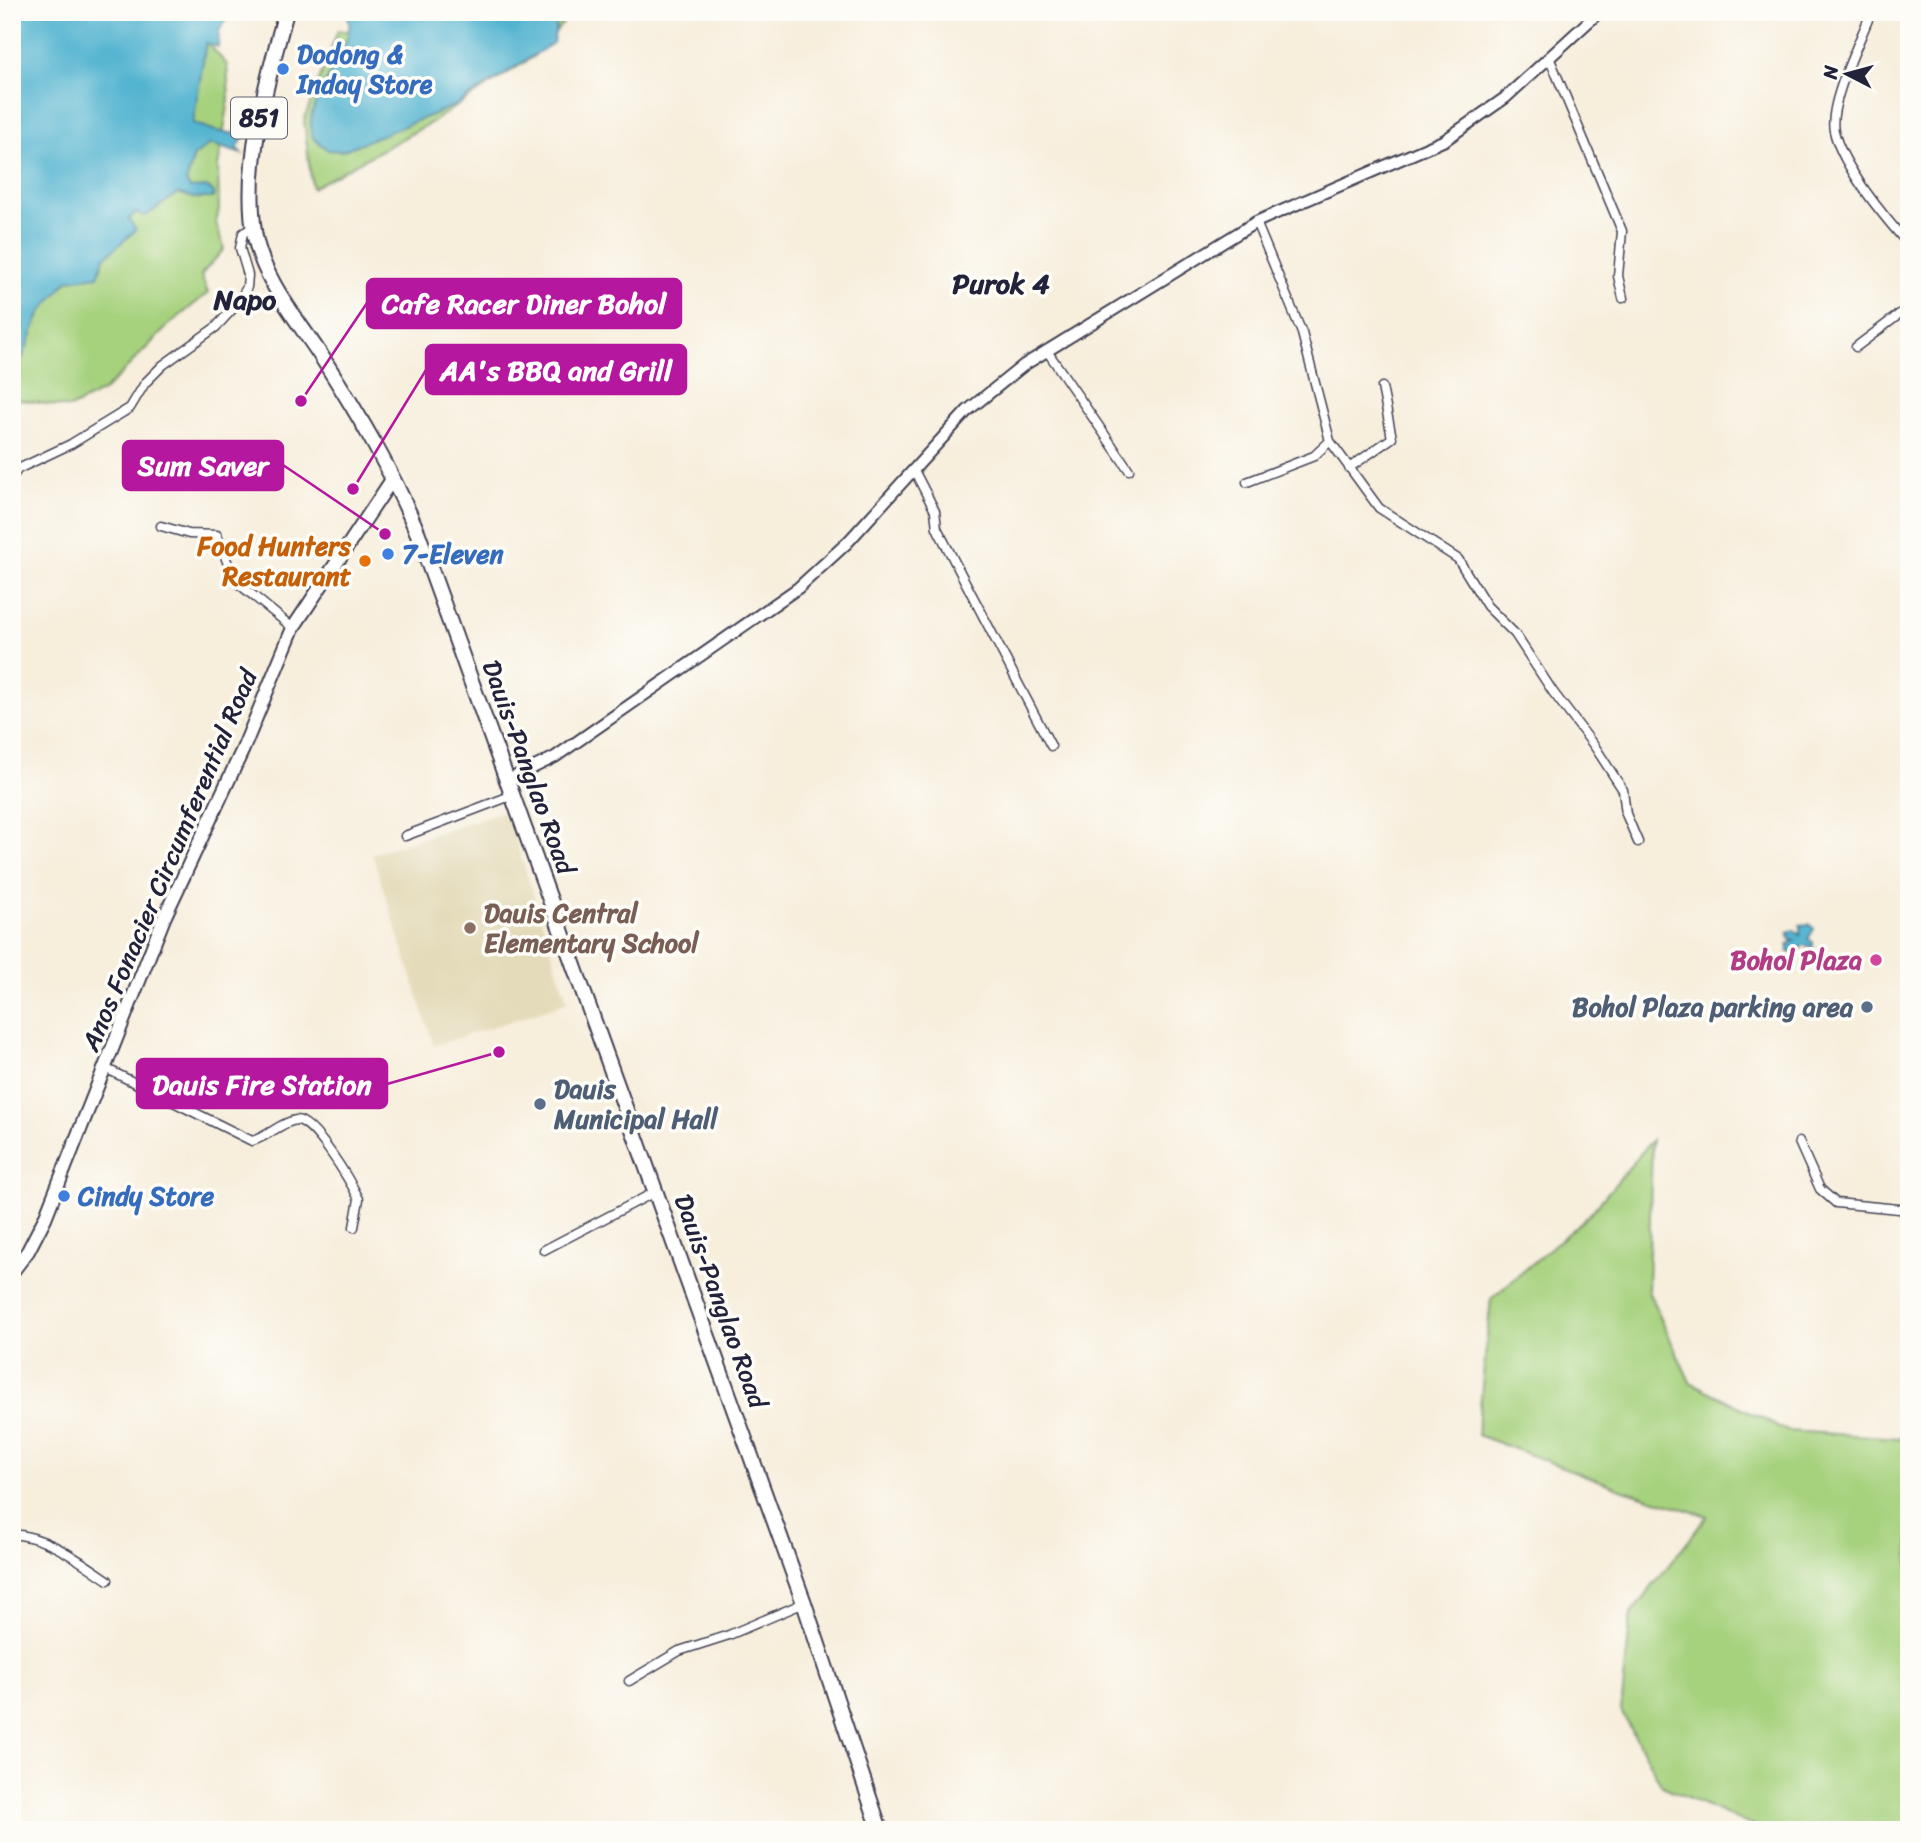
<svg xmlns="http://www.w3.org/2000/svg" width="1921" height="1842" font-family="Sriracha,sans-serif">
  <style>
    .built { fill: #e4dbba }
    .green { fill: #a6d17d; stroke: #647a5c; stroke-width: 2 }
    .water { fill: #52b4d0; stroke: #3a6b86; stroke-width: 2 }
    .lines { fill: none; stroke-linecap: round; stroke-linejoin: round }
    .minor-casing { stroke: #424153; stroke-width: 11 }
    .tertiary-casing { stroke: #424153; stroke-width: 14 }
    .secondary-casing { stroke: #424153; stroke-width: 16 }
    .primary-casing { stroke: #424153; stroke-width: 18 }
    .minor { stroke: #fff; stroke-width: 8 }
    .tertiary { stroke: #fff; stroke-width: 10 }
    .secondary { stroke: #fff; stroke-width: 12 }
    .primary { stroke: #fff; stroke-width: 14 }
    .shop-dot { fill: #3f7fe0; stroke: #fdfcf7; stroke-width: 2.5 }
    .food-dot { fill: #e8710a; stroke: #fdfcf7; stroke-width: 2.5 }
    .education-dot { fill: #8d6e63; stroke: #fdfcf7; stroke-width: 2.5 }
    .hotel-dot { fill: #d1479c; stroke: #fdfcf7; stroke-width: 2.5 }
    .service-dot { fill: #5c6f8a; stroke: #fdfcf7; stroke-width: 2.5 }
    .labels { text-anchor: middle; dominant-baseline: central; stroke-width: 7; stroke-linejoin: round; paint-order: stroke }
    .shield { fill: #fdfcf7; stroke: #646373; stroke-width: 2 }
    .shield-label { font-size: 24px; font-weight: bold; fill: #22223b }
    .shop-label { font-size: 26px; font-weight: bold; fill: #366cbe; stroke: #fdfcf7; text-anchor: start }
    .food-label { font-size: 26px; font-weight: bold; fill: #c56008; stroke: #fdfcf7; text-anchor: end }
    .street-label { font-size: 26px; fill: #22223b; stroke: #fdfcf7 }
    .education-label { font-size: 26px; font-weight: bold; fill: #785e54; stroke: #fdfcf7; text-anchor: start }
    .hotel-label { font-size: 26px; font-weight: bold; fill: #b23c85; stroke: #fdfcf7; text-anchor: end }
    .service-label { font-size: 26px; font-weight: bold; fill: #4e5e75; stroke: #fdfcf7; text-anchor: end }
    .neighbourhood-label { font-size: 28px; font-weight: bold; fill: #22223b; stroke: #fdfcf7 }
    .leader { fill: none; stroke: #b5179e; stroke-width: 2.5 }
    .callout-dot { fill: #b5179e; stroke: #fdfcf7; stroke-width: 2.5 }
    .callout { fill: #b5179e; stroke: #b5179e; stroke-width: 2.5 }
    .callout-label { font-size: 28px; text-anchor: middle; font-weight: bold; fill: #fff }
  </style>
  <rect width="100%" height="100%" fill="#fdfcf7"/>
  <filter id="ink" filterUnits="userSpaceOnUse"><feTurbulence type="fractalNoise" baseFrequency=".0143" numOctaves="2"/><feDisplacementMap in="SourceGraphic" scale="14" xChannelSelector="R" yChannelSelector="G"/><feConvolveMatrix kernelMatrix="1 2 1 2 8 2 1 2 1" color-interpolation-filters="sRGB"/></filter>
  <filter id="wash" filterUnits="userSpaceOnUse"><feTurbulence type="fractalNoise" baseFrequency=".00686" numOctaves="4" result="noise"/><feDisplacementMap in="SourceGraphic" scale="28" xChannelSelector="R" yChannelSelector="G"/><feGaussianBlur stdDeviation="1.57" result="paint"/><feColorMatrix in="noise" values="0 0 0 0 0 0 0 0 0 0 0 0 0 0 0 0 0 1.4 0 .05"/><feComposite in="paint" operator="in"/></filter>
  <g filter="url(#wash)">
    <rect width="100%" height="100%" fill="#f7eedc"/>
    <path class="built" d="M506,810L568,1002L434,1046L372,854Z"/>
    <path class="green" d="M493,12H573L533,57L429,124L312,188L304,120L338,30L417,41Z
      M207,42L227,65L229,99L218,167L219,209L216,223L224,249L201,275L208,293L170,324L105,390L70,408L16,399L12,393V347Z
      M1652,1140L1648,1291L1690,1382L1787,1431L1900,1438L1909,1411V1830L1757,1828L1662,1786L1621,1711L1631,1614L1707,1516L1624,1490L1477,1435L1491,1299L1590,1214Z"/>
    <path class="water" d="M12,12H231L219,31L218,47L206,43L193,123L216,131L245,135L237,148L242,154L210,144L194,156L186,182L190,188L206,187L214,192L213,198H193L178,193L146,216L135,213L129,219L136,230L104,258L98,276L68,280L41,312L12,383Z
      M347,12H569L557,23L553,43L456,105L342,151L328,150L313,138C298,96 362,51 347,12Z
      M1809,924L1814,929L1808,939L1813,942V947L1803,945L1797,953L1788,952V944L1795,941L1790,940L1788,933L1794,930L1800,935V925Z"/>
  </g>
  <g filter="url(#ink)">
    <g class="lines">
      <g class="minor-casing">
        <path id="minor" d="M1871,12C1861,40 1828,103 1834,131C1842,166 1885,218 1909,245
          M1549,57L1622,231L1618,276L1623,298
          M1256,222L1302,333L1330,441L1379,508L1458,559L1487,606L1515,634L1553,692L1595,747L1623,790L1626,814L1638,842
          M1856,347L1909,307
          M1047,351L1129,470
          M1349,468L1392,438L1382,387
          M914,470L935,511L937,528L1051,746
          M12,477L18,469L71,444L130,408L145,383L163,365L216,327L239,302L247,287L248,275L240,248L243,233L254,227
          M1247,482L1314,456L1330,441
          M161,526L189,534L217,535L234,580L293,628
          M405,836L513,795
          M105,1068L252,1141C268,1137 281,1122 296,1120C314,1119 351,1183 359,1199L354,1227
          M1799,1142L1820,1189L1836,1203L1909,1210
          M544,1250L655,1192
          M12,1534C49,1537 78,1560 108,1580
          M629,1681L679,1651L729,1635L804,1603"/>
      </g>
      <g class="tertiary-casing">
        <path id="tertiary" d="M508,780L555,757L798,588L847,543L967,411L1024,365L1256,222L1445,140L1505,98L1599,12"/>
      </g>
      <g class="secondary-casing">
        <path id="secondary" d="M12,1272L28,1251L45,1218L164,918L243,749L293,628L393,478"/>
      </g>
      <g class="primary-casing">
        <path id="primary" d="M286,12C267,80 242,167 255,237C264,282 301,324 325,362C360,417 393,473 418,534L804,1603L880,1830"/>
      </g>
      <use href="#minor" class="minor"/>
      <use href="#tertiary" class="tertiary"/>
      <use href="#secondary" class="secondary"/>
      <use href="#primary" class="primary"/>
    </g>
  </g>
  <g class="shop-dot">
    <circle cx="283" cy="69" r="7"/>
    <circle cx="388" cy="554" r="7"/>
    <circle cx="64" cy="1196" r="7"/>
  </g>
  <circle class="food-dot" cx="365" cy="561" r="7"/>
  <circle class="education-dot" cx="470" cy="928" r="7"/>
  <circle class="hotel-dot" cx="1876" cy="960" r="7"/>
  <g class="service-dot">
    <circle cx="1867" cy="1007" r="7"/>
    <circle cx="540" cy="1104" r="7"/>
  </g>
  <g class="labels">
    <rect class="shield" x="231" y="97.5" width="56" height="41" rx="5"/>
    <g class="shield-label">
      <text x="259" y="118">851</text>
    </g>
    <g class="shop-label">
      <text x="297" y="54">Dodong &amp;<tspan x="297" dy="30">Inday Store</tspan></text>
      <text x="402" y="554">7-Eleven</text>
      <text x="78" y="1196">Cindy Store</text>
    </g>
    <g class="food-label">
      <text x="351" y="546">Food Hunters<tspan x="351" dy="30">Restaurant</tspan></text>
    </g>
    <g class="street-label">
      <text transform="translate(529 767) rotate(70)">Dauis-Panglao Road</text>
      <text transform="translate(169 860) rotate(-67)">Anos Fonacier Circumferential Road</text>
      <text transform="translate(721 1301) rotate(70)">Dauis-Panglao Road</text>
    </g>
    <g class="education-label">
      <text x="484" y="913">Dauis Central<tspan x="484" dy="30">Elementary School</tspan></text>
    </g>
    <g class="hotel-label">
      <text x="1862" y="960">Bohol Plaza</text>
    </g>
    <g class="service-label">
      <text x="1853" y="1007">Bohol Plaza parking area</text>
      <text x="554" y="1089" text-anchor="start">Dauis<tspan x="554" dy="30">Municipal Hall</tspan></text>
    </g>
    <g class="neighbourhood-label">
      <text x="1001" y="283">Purok 4</text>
      <text x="245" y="299">Napo</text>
    </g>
  </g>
  <path class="leader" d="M301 401L367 303M353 489L426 370M385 534L283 465M499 1052L387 1084"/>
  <g class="callout-dot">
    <circle cx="301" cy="401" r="7"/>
    <circle cx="353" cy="489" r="7"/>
    <circle cx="385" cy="534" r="7"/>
    <circle cx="499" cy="1052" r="7"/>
  </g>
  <g class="callout">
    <rect x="367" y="279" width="314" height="49" rx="7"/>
    <rect x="426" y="345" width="260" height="49" rx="7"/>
    <rect x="123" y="441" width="160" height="49" rx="7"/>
    <rect x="137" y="1059" width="250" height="49" rx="7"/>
  </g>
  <g class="callout-label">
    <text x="524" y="313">Cafe Racer Diner Bohol</text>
    <text x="556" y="380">AA's BBQ and Grill</text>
    <text x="203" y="475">Sum Saver</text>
    <text x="262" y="1094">Dauis Fire Station</text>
  </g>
  <rect width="1921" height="1842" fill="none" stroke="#fdfcf7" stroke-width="42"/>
  <g transform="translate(1847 74) rotate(276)" stroke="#fdfcf7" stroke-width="5" paint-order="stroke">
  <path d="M0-5L12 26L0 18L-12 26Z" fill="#22223b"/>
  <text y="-10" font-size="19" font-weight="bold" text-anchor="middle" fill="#22223b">N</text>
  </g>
</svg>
